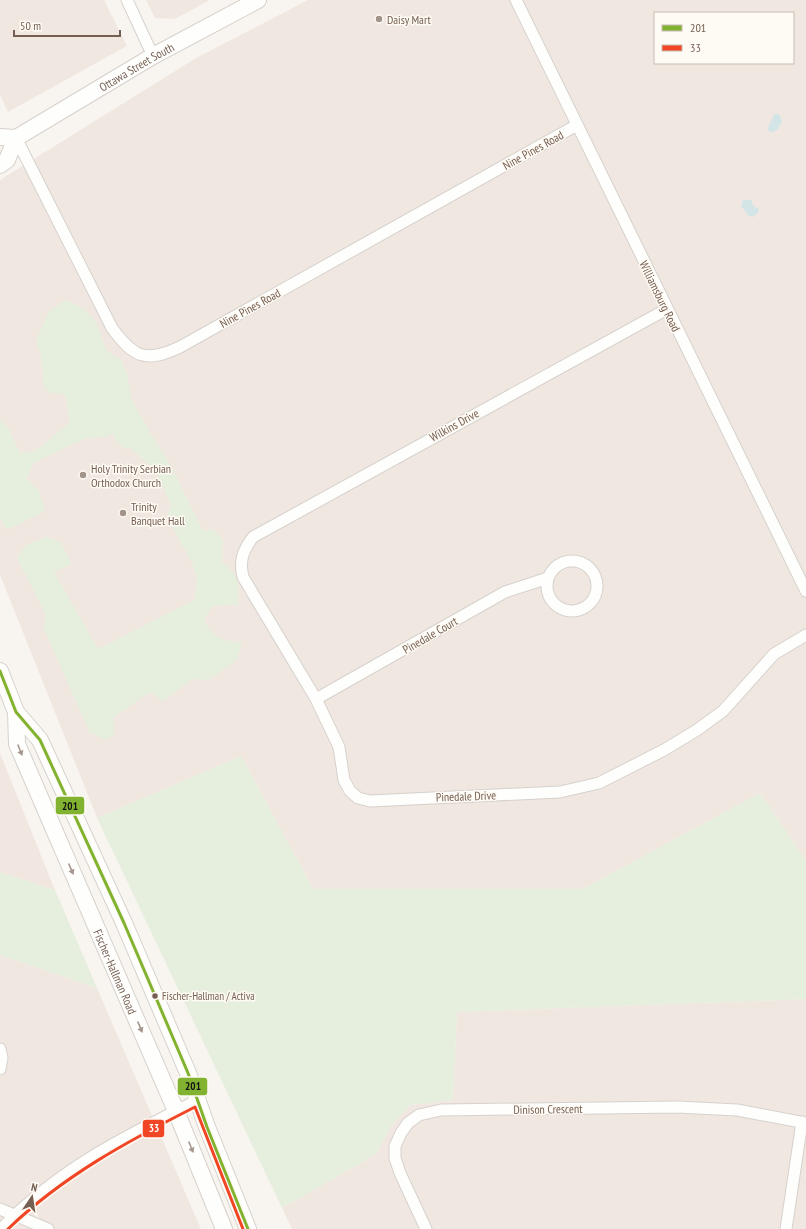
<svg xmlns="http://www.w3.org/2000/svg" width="806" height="1229" font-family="'PT Sans Narrow',sans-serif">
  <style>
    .residential { fill: #f0e8e0; fill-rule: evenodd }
    .commercial { fill: #f1e6e0 }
    .green { fill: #e6eedd }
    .water { fill: #d3e5e7 }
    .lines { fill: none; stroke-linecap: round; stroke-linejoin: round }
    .minor-casing { stroke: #d6d1cc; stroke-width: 13 }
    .secondary-casing { stroke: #d6d1cb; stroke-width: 18 }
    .minor { stroke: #fefefd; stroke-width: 11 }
    .secondary { stroke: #fefefd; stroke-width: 16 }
    .bus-1-casing { stroke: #fefaf4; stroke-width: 6 }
    .bus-2-casing { stroke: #fefaf4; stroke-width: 6 }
    .bus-1 { stroke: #82b330; stroke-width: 3 }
    .bus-2 { stroke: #f14625; stroke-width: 3 }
    .oneway { fill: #a5978e }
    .poi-dot { fill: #a3948a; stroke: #fefaf4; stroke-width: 1.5 }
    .bus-dot { fill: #755f52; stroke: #fefaf4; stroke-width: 1.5 }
    .labels { text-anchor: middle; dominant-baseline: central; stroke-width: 3; stroke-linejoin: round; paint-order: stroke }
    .bus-label { font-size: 11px; fill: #755f52; stroke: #fefaf4; text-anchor: start }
    .poi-label { font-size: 12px; fill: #755f52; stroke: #fefaf4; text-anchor: start }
    .street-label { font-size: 12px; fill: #755f52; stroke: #fefaf4 }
    .line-badge { stroke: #fefaf4; stroke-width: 1.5 }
    .badge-label { font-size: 11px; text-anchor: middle; font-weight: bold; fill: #fff }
    .pale-badge-label { font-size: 11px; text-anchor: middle; font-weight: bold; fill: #111 }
  </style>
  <rect width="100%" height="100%" fill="#f8f5f1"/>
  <path class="residential" d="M0,0H104L127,46L8,112L0,95Z
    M146,0H210L175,19L155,18Z
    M308,0H806V861L760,793L583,889H313L241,756L97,818L0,575V180L196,58ZM655,13H793V63H655Z
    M0,955L97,988L201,1229H0Z
    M806,999V1229H292L282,1208L376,1154L391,1126L410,1105L453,1100L457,1012Z"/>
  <path class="commercial" d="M0,753L55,890L0,872Z"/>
  <path class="green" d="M65,300L85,309L96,322L106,350L121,360L127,374L131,398L151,434L170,464L203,531L212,529L223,540L222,561C238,575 240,583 238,605L212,606L204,620C214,638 222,640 242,643L237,660L208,680L193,679L163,701L150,692L113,718L115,733L107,740L90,733L44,629L46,615L17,558L27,545L47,537L61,542L71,564L54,572L98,649L194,600L197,577L191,561L167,517L171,506L157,472L129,447L124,449L116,441L113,432L107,437L86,438L33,463L27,479L39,491L45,511L7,530L0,519V419L10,431L20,453L34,452L70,422L65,394L50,393L44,386L41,357L36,341L49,311Z
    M241,756L313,889H583L760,793L806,861V999L457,1012L453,1100L410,1105L391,1126L376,1154L282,1208L97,818Z
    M0,872L55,890L97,988L0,955Z"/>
  <path class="water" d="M774,114H779L782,121L778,129L773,132H769L768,128Z
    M743,200H751L754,207L758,208L759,212L753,217L749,216L741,206Z"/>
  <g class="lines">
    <g class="minor-casing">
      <path id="minor" d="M127,0L153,56
        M516,0L806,591
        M16,138L112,328C134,358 146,363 180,347L577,125
        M667,309L253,537C243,550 239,561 243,577L316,699L339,747L344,780L350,791L358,798L370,801L560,792L599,783L664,750L697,730L723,711L774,654L806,635
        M547 586a25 25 0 1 1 50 0a25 25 0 1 1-50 0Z
        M316,699L505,592L548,578
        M0,1049L2,1058L0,1069
        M0,1209L48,1229
        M1,1229C60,1168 124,1137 198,1100
        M426,1229L400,1173L395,1158V1146L401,1133L408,1123L419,1115L441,1110L677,1107L737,1110L806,1123
        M786,1229L802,1122"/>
    </g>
    <g class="secondary-casing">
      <g id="secondary">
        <path id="s1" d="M0,137L16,138L153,56L258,0"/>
        <path d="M0,165L7,160L16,138"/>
        <path d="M0,671L16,712L40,740L124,923L188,1073L207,1127L248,1229"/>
        <path id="s2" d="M16,712L17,744L176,1111L224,1229"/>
      </g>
    </g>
    <use href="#minor" class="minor"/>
    <use href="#secondary" class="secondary"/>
    <g class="bus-1-casing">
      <path id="bus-1" d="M0,671L16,712L40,740L124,923L188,1073L207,1127L248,1229"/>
    </g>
    <g class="bus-2-casing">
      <path id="bus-2" d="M8,1229C63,1176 128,1141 195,1107L243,1229"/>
    </g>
    <use href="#bus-1" class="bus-1"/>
    <use href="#bus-2" class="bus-2"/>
  </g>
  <defs><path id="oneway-solid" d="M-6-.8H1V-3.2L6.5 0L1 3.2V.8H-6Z"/></defs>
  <g class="oneway">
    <use href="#oneway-solid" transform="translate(20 750) rotate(68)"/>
    <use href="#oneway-solid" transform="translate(71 869) rotate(67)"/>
    <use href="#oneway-solid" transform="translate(140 1027) rotate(67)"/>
    <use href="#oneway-solid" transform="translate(191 1147) rotate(68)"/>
  </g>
  <g class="poi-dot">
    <circle cx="379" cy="19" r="4"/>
    <circle cx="83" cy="475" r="4"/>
    <circle cx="123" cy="513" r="4"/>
  </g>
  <circle class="bus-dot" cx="155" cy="996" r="3.5"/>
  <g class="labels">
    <g class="bus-label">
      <text x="162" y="996">Fischer-Hallman / Activa</text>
    </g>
    <g class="poi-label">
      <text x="387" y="19">Daisy Mart</text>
      <text x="91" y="468">Holy Trinity Serbian<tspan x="91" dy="14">Orthodox Church</tspan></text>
      <text x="131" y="506">Trinity<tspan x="131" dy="14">Banquet Hall</tspan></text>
    </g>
    <g class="street-label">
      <text stroke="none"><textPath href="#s1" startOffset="156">Ottawa Street South</textPath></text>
      <text transform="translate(533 150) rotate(-29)">Nine Pines Road</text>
      <text transform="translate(660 296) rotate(64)">Williamsburg Road</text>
      <text transform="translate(250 308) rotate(-29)">Nine Pines Road</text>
      <text transform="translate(454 425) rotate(-29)">Wilkins Drive</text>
      <text transform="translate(430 635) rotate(-30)">Pinedale Court</text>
      <text transform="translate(466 796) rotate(-2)">Pinedale Drive</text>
      <text stroke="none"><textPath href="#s2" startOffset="280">Fischer-Hallman Road</textPath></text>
      <text transform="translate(548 1109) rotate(-1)">Dinison Crescent</text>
    </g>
  </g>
  <g class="line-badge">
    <rect x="55" y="796" width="30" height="19" rx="4" fill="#82b330"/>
    <rect x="177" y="1077" width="31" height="19" rx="4" fill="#82b330"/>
    <rect x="142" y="1119" width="23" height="19" rx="4" fill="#f14625"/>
  </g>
  <g class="badge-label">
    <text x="154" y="1132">33</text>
  </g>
  <g class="pale-badge-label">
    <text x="70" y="810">201</text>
    <text x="193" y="1090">201</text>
  </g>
  <rect x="654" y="12" width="140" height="52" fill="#fefaf4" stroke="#c7bcb3"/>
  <rect x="662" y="25" width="20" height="6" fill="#82b330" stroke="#c7bcb3"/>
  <text x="690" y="32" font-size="12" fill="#755f52">201</text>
  <rect x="662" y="45" width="20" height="6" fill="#f14625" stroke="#c7bcb3"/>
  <text x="690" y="52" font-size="12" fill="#755f52">33</text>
  <g transform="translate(32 1197) rotate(13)" stroke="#fefaf4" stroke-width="3" paint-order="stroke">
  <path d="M0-3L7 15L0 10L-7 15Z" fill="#755f52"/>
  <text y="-6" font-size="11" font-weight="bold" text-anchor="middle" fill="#755f52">N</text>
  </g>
  <path d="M14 30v6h106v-6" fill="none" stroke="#755f52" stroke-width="2"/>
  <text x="20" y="30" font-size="12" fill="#755f52" stroke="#fefaf4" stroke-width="3" paint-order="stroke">50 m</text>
</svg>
